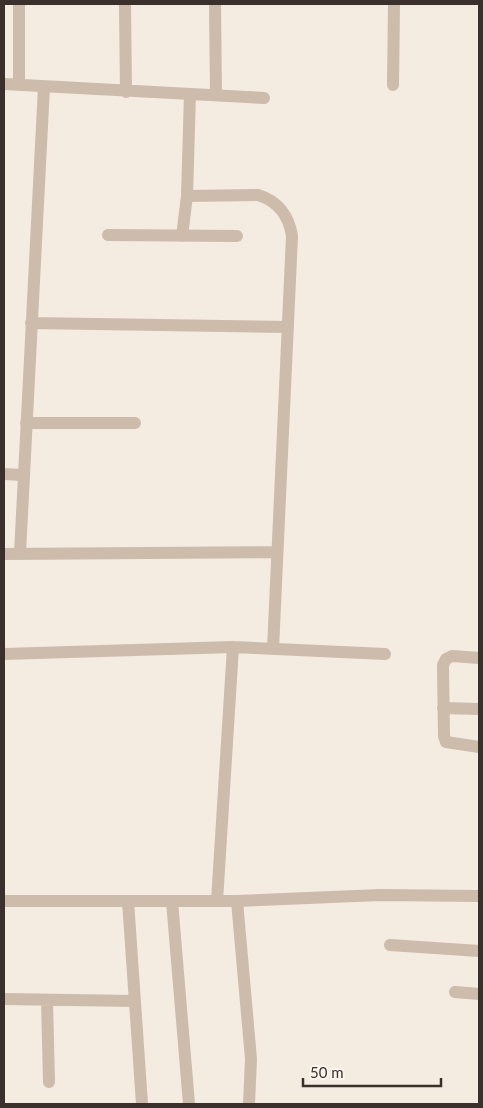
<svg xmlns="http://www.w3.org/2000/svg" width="483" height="1108" font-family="Lato,sans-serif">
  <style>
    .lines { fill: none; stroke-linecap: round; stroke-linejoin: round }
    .street { stroke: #cdbbac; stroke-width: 12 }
  </style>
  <rect width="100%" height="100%" fill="#f4ebe1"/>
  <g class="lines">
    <path class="street" d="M125,4L126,92
      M215,4L216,95
      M4,84L264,98
      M19,85V4
      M393,85L394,4
      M187,196L258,195C278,201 289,216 292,236L273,649
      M108,235L237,236
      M182,236L187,196L190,94
      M31,323L288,327
      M26,423H135
      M4,474L23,475
      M20,553L44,87
      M4,554L277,552
      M4,654L233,647L385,654
      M479,658L452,656L446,659L443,665L444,736L446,742L479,747
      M443,708L479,709
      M4,901H237L380,895L479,896
      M128,901L142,1104
      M172,901L189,1104
      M217,901L233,647
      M237,901L251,1059L249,1104
      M390,945L479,951
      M455,992L479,994
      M4,999L135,1001
      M47,1000L49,1082"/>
  </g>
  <rect width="483" height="1108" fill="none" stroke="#3b302b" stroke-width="10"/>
  <path d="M303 1078v8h138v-8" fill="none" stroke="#3b302b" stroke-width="2.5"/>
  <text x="310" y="1078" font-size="15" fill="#3b302b" stroke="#fbf5ee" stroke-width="4" paint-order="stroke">50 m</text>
</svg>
